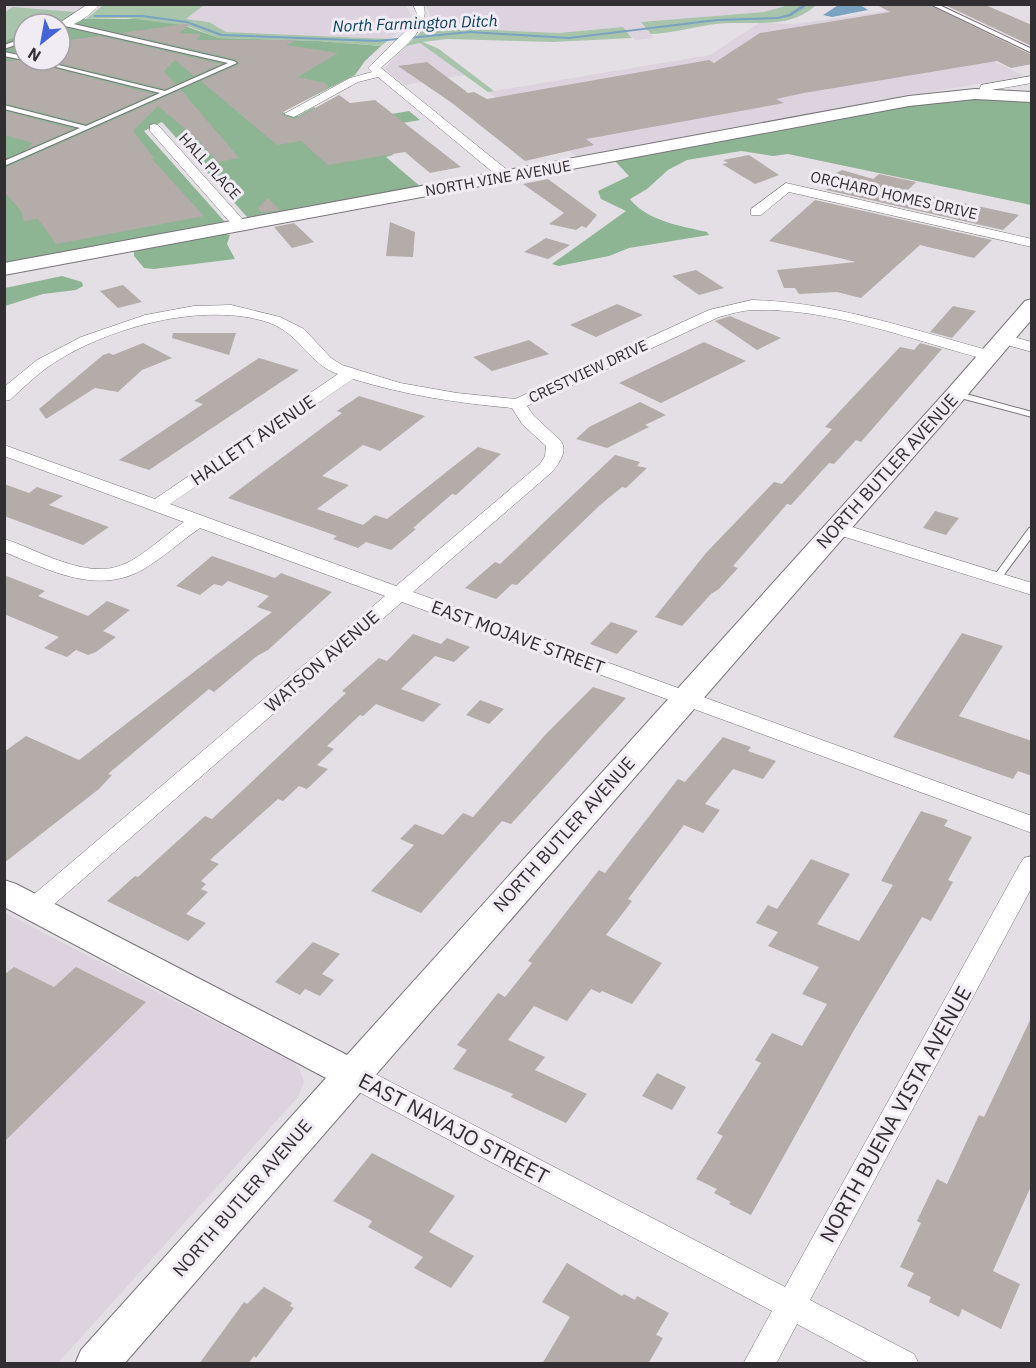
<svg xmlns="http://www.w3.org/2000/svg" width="1036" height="1368" font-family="'IBM Plex Sans',sans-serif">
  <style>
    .built { fill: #dcd3df }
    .green { fill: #a8c5ac }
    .forest { fill: #8db594 }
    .water { fill: #79a3c1 }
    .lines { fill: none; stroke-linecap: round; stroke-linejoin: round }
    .stream { fill: #79a3c1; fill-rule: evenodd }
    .building { fill: #b3aca9 }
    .lane-casing { stroke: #78747a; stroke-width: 2 }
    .street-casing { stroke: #78747a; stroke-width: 1 }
    .secondary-casing { stroke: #78747a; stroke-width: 2 }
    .lane { fill: #fff; fill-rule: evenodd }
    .street { fill: #fff; fill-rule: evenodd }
    .secondary { fill: #fff; fill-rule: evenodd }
    .labels { text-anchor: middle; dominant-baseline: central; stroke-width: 6; stroke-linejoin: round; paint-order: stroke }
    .far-street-label { font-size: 15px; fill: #312f31; stroke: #f1ecf3 }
    .far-water-label { font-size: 16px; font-style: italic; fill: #0a405f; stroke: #f1ecf3 }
    .street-label { font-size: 18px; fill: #312f31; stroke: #f1ecf3 }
    .near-street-label { font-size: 21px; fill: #312f31; stroke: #f1ecf3 }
  </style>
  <rect width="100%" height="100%" fill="#e4dfe5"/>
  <path class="built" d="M204,4L406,5L412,18L390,39L226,32L209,22L185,19Z
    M4,5H90L81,12H5Z
    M426,5H792L764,12L642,22L654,38L635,40L623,27L559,33L426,27L431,17Z
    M887,11L1025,76L912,95L580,159L488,92L710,55L759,23L795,24Z
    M420,43L465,75L405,85L384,69L406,46Z
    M4,912L294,1063L299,1068L304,1082L298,1097L58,1363H5Z"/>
  <path class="green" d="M792,4L816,5C789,31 749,20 715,24C693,27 673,33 651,34L641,22L764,12Z
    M103,5H204L186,19L209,22L226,32L390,39L381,46L318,41L219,38L190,27L126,18L86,19Z
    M13,7L75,12H81C64,23 44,24 24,24V33L5,41V12Z
    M426,27L559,33L623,27L632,38L553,42L447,39L423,42L439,49L494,91L488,92L420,43L406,46Z"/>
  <path class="forest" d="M136,19L182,25L219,38L318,41L381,46L365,61L355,75L282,112L298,116L314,107L333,124L409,111L420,120L367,129L393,155L386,157L422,188L248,218L162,122L144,131L225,222L5,264V41L24,33V60H60V24H49L70,19Z
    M990,98L1031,101V205L788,154L773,156L741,151L687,160L668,170L647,189L630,199C647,221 681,226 707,232L709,235L629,248L609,256L559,266L552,264L626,211L601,199L598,191L629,176L614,160L916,104Z
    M222,233L230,235L227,244L235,259L154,269L144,268L134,256V249Z
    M62,276L82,282L83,286L76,290L43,294L5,306V288Z"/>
  <path class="water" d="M840,4L860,5L868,10L832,17L823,15Z"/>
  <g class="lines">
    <path class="stream" d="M804,4H809L791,16L778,19L717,21L569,39L470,33L377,42L221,36L186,23L142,17H95L93,16L95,15H142L187,21L222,34L377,40L470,31L569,37L717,19L778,17L789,14Z"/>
  </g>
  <path class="building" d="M875,4H928L1032,55V64L1011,68L997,61L804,93L776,99L784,103L586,139L594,145L525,161L452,103L398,66L427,62L468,93L474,92L487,99L709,60L714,63L760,33L890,12Z
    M943,4H983L1032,25V46Z
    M191,23L180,33L201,34L196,40H297L286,45L338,53L298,77L325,83L329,87L283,112L282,115L295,119L339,95L350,103L375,100L461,167L430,173L405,152L328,165L301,141L277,145L201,81L238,65L239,62L235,59L121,33Z
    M100,36L221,64L194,76L175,60L164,71L175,84L165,89L47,60H60V41Z
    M14,60L26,61L153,94L86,124L4,103V62Z
    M181,90L239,158L218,162L197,139L158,106L133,131L154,158H151L204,216L56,244L38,219L24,221L21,211L4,191V170L7,167Z
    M4,111L73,129L27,149L33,143L4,135Z
    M749,155L779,175L755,184L722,164L728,163L723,160Z
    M842,170L873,179L879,174L916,182L907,191L1019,215L1003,230L826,190L830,187L817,183Z
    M548,179L597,215L586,228L582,226L576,230L549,224L564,213L523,184Z
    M268,198L280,210L262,213L258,208Z
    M815,200L992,240L974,258L920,245L861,298L837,292L799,294L795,288H784L777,270L856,262L769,241Z
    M390,222L415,232L413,257L386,256Z
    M294,223L314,242L292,248L274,227Z
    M546,238L570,245L548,259L524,252Z
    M696,270L724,288L699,295L672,276Z
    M123,285L142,302L118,308L100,291Z
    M617,304L643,315L596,337L570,325Z
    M953,306L976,311L952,338L930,332Z
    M730,316L781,338L757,350L715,321Z
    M173,333H236L229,355L172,338Z
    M529,340L549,354L492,371L473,357Z
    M704,342L746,361L661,403L619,383Z
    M143,343L172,358L142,370L118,392L95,388L46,419L39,409L103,355L109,353L113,355Z
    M920,343L942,349L861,442L856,440L834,464L829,463L791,505L787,504L733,566L738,568L719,589L711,594L682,626L655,617L706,553L774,482L782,484L832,429L825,427L900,347L914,350Z
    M259,358L299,370L149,470L119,460L203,404L194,401Z
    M359,396L425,416L380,451L363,445L322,476L349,485L317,509L363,525L375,515L387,519L478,447L501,454L456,495L452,494L413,528L416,529L391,550L366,542L358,548L333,539L337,536L228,498L342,413L337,411Z
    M640,402L666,415L645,425L649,427L607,448L576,439L589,427Z
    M615,455L640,462L637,466L647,468L626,488L622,487L599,506L517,585L512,584L496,599L465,588L495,562L500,564Z
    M4,484L29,493L37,487L63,496L49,505L109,527L83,545L4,516Z
    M935,511L959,518L946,535L923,528Z
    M212,556L275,578L281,573L332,592L268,650L257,656L214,692L209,689L108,774L112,775L99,789L4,863V752L26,736L79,760L272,612L257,607L269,596L228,581L222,586L214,584L200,595L176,586Z
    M4,575L45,591L38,596L88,616L107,601L130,610L103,631L116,637L96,652L88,655L76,650L67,657L44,648L59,637L4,614Z
    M611,622L638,631L617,654L590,644Z
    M962,633L1003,646L959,716L1032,741V776L1018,771L1013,779L893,737Z
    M413,634L441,644L447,638L470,647L454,662L435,656L401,689L441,704L423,722L376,704L363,716L360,715L327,746L334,749L317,765L328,769L307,789L299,786L283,801L278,799L210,860L219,864L201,881L206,884L201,889L208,892L186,914L206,923L188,941L107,901L135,876L138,877L205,816L212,819L346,693L342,691L379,658L387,661Z
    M593,687L626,698L511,824L502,821L421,913L371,891L414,845L400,839L415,824L443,835L463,813L473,817L546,734Z
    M480,700L504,709L489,724L466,715Z
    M723,737L751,747L748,751L776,761L763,779L733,769L705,804L720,810L703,833L684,825L628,899L632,901L606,935L662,963L632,1004L602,991L600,993L591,989L567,1021L534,1006L508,1040L545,1057L535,1070L587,1094L566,1123L511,1097L513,1094L453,1069L467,1050L457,1045L498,993L505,997L532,963L528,961L599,870L605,873L678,779L685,782Z
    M921,811L948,820L944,826L972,837L948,880L953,882L931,921L922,917L854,1030L751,1215L729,1204L731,1202L714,1193L717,1189L696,1179L723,1136L717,1133L761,1063L755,1060L772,1033L802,1046L827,1004L802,994L819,967L768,946L778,932L756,923L768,905L777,909L811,859L850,874L817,924L859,941L893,885L881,881Z
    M313,942L340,954L322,974L334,980L320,996L305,989L300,995L275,982Z
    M14,967L54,987L76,967L146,1002L4,1142V975Z
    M1032,1016V1184L993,1271L1020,1284L1001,1329L962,1309L959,1317L929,1302L931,1297L907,1286L914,1273L900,1267L921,1223L917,1221L937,1179L947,1184L979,1115L984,1117Z
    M657,1073L686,1087L672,1110L642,1096Z
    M372,1153L455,1196L429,1232L474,1256L451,1288L414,1268L423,1257L368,1227L372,1221L333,1201Z
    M567,1263L622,1296L624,1294L635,1300L637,1296L669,1313L656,1335L663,1338L648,1364H542L570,1317L542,1302Z
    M264,1287L292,1303L290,1306L294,1308L256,1358L254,1356L248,1364H199L244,1302L247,1304Z"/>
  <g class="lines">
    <g class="lane-casing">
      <path id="lane" d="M930,4H937L1032,49V53Z
        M65,22L234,61L237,63L4,166V161L80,128L4,109V105L86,126L160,93L28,60H38L165,91L228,63L65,26L60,28V24Z
        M24,38V42L4,49V45Z
        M4,52L24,56V60L4,56Z
        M953,392H959L1032,412V417L953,396Z
        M1032,527V537L1000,580H994L992,578L994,576L1029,528Z"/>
    </g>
    <g class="street-casing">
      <path id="street" d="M88,4H100C91,14 75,28 61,26V22Z
        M413,4H423C433,29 397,52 381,68L511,173V179H501L378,77L358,82L294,117L284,114L350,78L372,72L368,68L370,66L414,23L417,14Z
        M1032,76V83L991,90L988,97L984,98L978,94L981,85Z
        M154,124L158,125L245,222V228H235L150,131V125Z
        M786,183L1032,239V247L789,192L761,215H751V209Z
        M752,300C835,302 915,331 995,352L997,355L989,360C913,341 834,308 755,310C743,310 730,314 719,317L527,406L534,416L561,441C568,452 559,463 552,472L413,592L1032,816V833L402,602L44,913L35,916L26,913L23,907L26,901L385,596L200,528C181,541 164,557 144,569C97,596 50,570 4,552V539C21,544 36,552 52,558C121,584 130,561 184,522L4,456V445L155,499L338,374C310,365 301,335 270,323C205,300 103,328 48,367C35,376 22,389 10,400L4,401V387L37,360L81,337L145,315L194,306L231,305L280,317L304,329L331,358L342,365L400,383L457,393L515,399L709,310ZM353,379C405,395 457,403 512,408L522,424L546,446L545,456L540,464L396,586L170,504Z
        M1002,334L1032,342V352L996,342L994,339Z
        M836,522L1032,583V595L829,532L827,528Z
        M1032,856V887L810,1300L914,1354L919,1364H871L797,1324L776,1364H743L772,1311L340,1082L336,1074L340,1066L350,1063L360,1066L785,1287L1020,864L1024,858Z"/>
    </g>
    <g class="secondary-casing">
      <path id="secondary" d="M975,89L1032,92V102L975,99L909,106L4,275V263L909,96Z
        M1032,299V319L964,399L124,1364H75L81,1350L326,1078L4,907V880L16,884L347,1055L948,389L1025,301Z"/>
    </g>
    <use href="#lane" class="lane"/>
    <use href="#street" class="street"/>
    <use href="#secondary" class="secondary"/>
  </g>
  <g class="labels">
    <g class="far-street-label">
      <text transform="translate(210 166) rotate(48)">HALL PLACE</text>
      <text transform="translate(498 178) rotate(-10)">NORTH VINE AVENUE</text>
      <text transform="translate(894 195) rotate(13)">ORCHARD HOMES DRIVE</text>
      <text transform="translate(588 371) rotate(-25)">CRESTVIEW DRIVE</text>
    </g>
    <g class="far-water-label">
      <text transform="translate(415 23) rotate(-2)">North Farmington Ditch</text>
    </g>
    <g class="street-label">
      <text transform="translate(253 440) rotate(-34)">HALLETT AVENUE</text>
      <text transform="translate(887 471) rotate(-48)">NORTH BUTLER AVENUE</text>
      <text transform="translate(518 637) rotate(20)">EAST MOJAVE STREET</text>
      <text transform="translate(322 661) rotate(-41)">WATSON AVENUE</text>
      <text transform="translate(564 834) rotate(-48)">NORTH BUTLER AVENUE</text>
      <text transform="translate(242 1198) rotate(-49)">NORTH BUTLER AVENUE</text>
    </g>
    <g class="near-street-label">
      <text transform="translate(895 1114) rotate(-61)">NORTH BUENA VISTA AVENUE</text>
      <text transform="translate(454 1128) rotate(28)">EAST NAVAJO STREET</text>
    </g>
  </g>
  <rect width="1036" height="1368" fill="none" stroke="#312f31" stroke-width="12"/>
  <g transform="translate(42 42) rotate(211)"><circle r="28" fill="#f1ecf3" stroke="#a4a0a5" stroke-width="1.5"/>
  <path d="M0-4.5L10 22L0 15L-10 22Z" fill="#4365d7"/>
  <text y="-9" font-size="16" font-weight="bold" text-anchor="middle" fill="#312f31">N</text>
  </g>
</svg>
